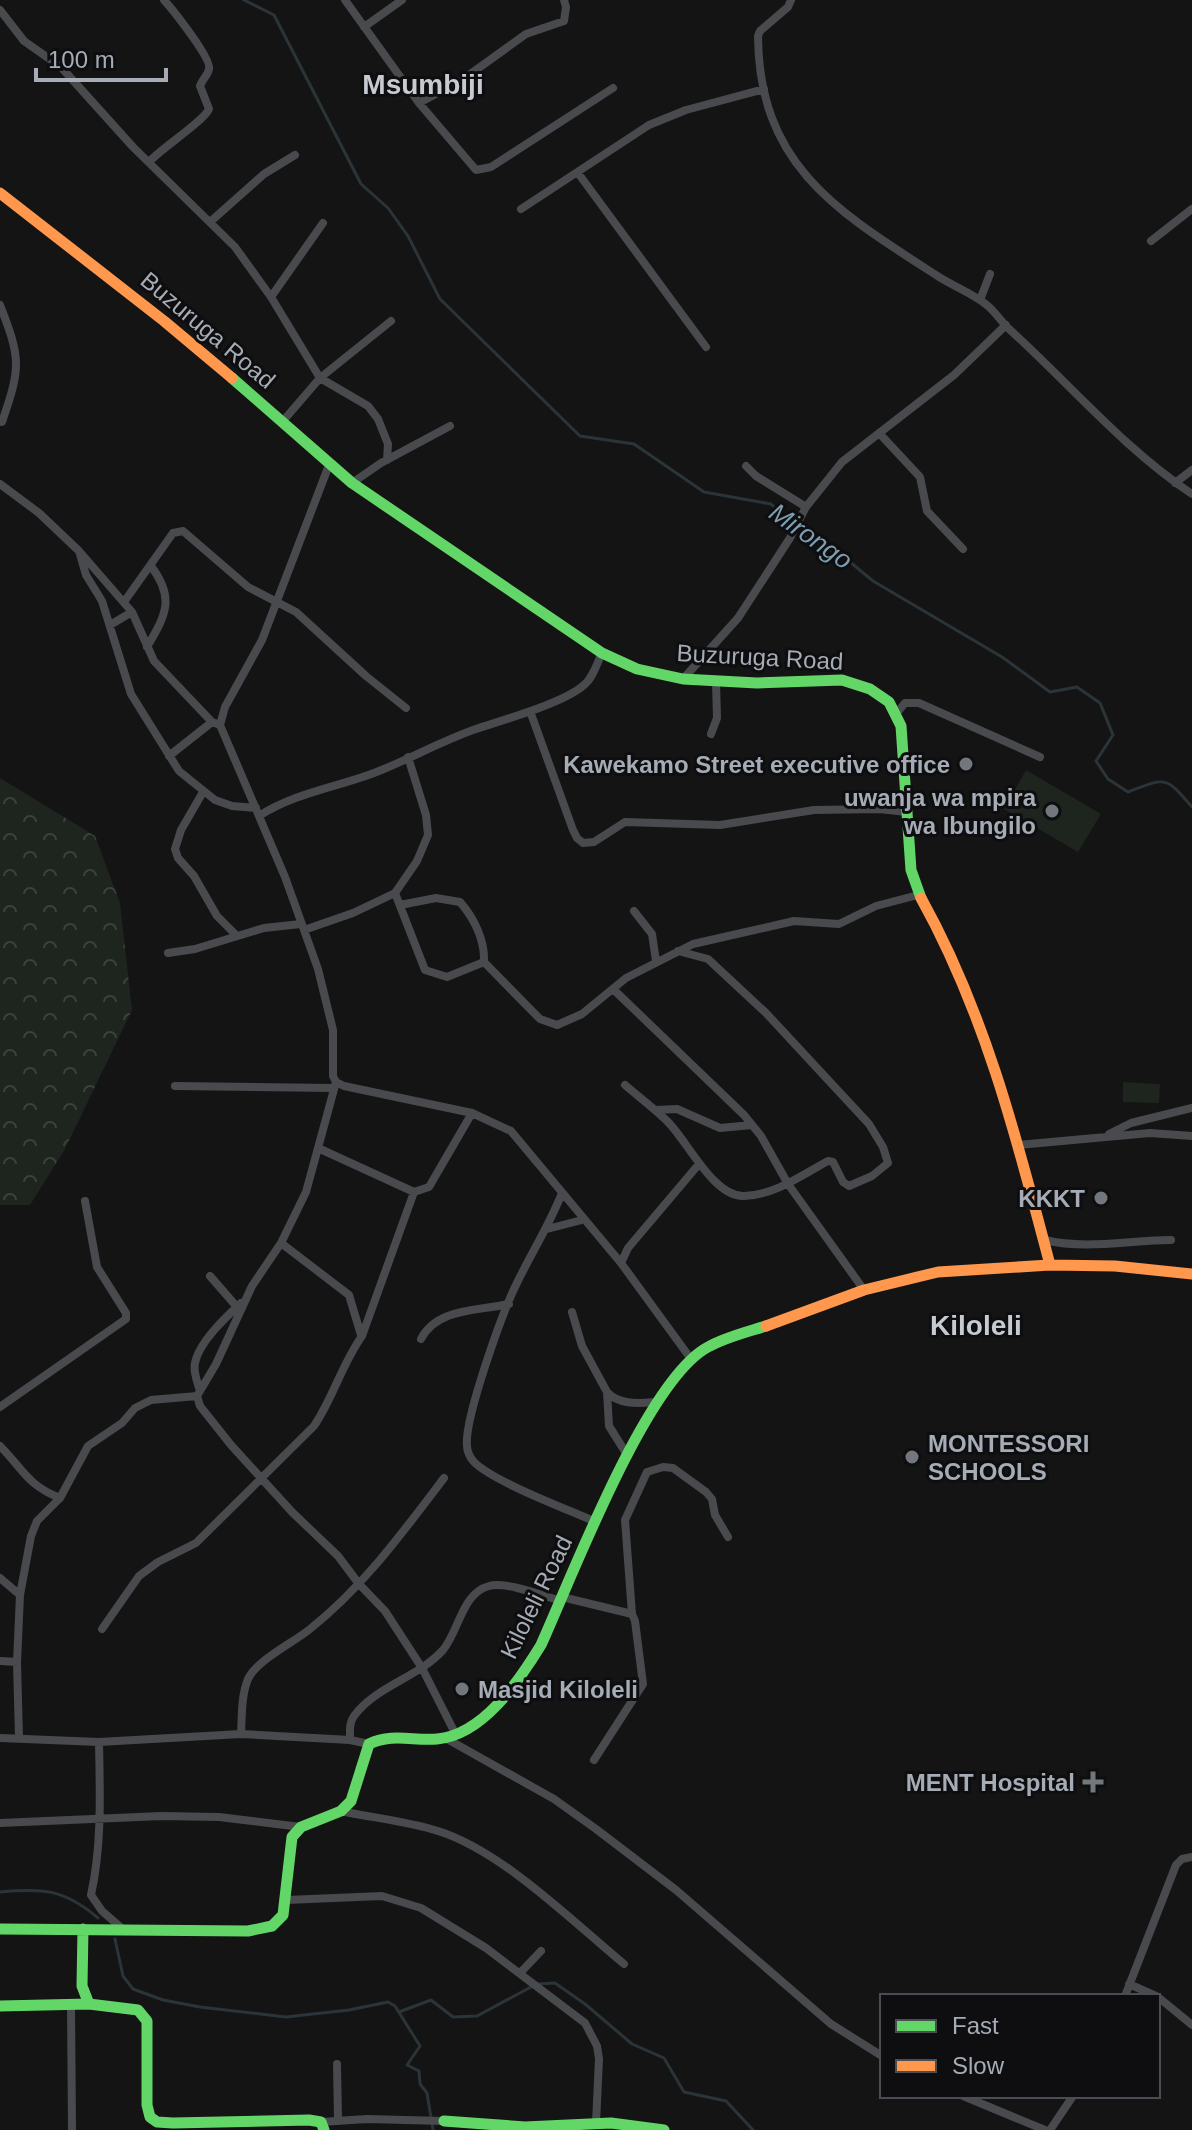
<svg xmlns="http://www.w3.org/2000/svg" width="1192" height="2130" font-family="Helvetica,sans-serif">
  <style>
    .forest { fill: url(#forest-crowns) }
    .garden { fill: #1e241e }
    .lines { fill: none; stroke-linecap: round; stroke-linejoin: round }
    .stream { stroke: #2b3439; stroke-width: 3 }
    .street { stroke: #484a4d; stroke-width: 8 }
    .fast { stroke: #63d668; stroke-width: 11 }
    .slow { stroke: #ff974d; stroke-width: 11 }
    .poi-dot { fill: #72777d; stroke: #0e0e10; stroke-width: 3 }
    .labels { text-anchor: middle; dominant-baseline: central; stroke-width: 6; stroke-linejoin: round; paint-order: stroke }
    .street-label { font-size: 24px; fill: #a5acb5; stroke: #0e0e10 }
    .poi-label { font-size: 24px; font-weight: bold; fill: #a5acb5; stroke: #0e0e10; text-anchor: end }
    .water-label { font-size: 26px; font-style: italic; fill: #7c9eb0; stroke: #0e0e10 }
    .quarter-label { font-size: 28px; font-weight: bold; fill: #c6cad1; stroke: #0e0e10 }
  </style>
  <defs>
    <pattern id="forest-crowns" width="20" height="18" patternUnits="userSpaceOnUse" patternTransform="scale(2)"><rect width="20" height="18" fill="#1e241e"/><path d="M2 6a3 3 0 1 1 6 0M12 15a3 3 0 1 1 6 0" fill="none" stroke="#3c413c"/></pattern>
  </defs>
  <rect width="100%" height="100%" fill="#141414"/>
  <path class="forest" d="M0,778L95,836L120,903L132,1010L65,1149L30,1205H0Z"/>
  <path class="garden" d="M1026,770L1101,814L1078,852L1004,809Z
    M1123,1082L1160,1084L1159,1103L1123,1102Z"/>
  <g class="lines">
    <path class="stream" d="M244,0L274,15L361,184L388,208L408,236L440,299L580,436L634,444L704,492L771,504L809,540L844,557L873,581L1002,657L1050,692L1077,687L1100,703L1113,735L1096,761L1108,779L1128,792C1167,777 1165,776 1192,807
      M0,1892C43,1888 64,1889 98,1918
      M115,1939L123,1976L133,1989L163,2000L200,2007L286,2017L349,2010L388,2002L395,2006L420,2046L407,2065L419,2071L420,2084L427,2093L433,2130
      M538,1984L555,1983L585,2004L632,2044L664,2058L684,2092L726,2101L753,2130
      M399,2012L431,2000L453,2017L477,2016L531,1987"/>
    <path class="street" d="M345,0L419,103L476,170L491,167L613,88
      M791,0L788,7L760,31L758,36C759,166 838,212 936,275C952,286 973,293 988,306C995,312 1001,321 1008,328C1069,383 1123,448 1192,494
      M0,10L24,41L61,67L133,147L235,247L271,297L320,378L368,406L378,419L388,444L387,460
      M364,27L402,0
      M419,103L462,80L526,34L564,21L566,7L564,0
      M150,161C163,147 204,121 209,109L200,86C202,80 208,75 209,69C212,59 173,10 164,0
      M578,173L706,347
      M521,209L649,125L686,110L764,89
      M210,222L264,174L295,155
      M1151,241L1192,209
      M271,297L323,223
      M980,300L990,274
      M0,305C21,359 21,367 2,422
      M283,421L320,378L391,321
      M879,433L920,477L927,511L963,549
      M329,465L262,640L225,707L220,725L285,877L318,969L333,1030V1076L336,1082L344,1086L472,1113L511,1131L621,1263L691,1359
      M746,466L756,476L806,507
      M352,483L381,463L450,426
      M1175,483L1192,470
      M0,484L39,513L79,551L132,612L154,661L212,722L220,725
      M79,551L86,575L102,601L131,694L179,771L215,800L232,806L256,808
      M124,602L173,533L183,531L248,587L296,612L366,676L406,708
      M110,625L132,612
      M147,647C165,616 176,599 151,566
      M683,679L738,618L790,538L806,507L842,462L954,375L1006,325
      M530,711L573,830L577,838L583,843L594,842L625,822L720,825L814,810L879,809L907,812
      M896,714L905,703H919L1040,757
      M711,734L717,718L716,682
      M169,756L212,722
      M203,792L181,830L175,849L178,858L194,876L217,916L236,935
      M259,816C295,793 334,788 374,773C408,760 441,741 476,729C503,720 564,703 584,685C593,678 597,663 602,653
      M395,893L425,970L447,977L484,962L540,1019L557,1025L582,1014L626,978L693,944L794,921L839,924L876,906L918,895
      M400,905L436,898L460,902C474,918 485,940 484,962
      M634,911L652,934L656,961
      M304,930L353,913L395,893L417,861L428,835L426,815L408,757
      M168,953L195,949L264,928L301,924
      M613,989L744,1115L761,1136L788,1184L864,1290
      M336,1082L306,1192L281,1243L252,1286L216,1364L197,1396L200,1406L231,1445L292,1512L338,1556L359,1584L385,1611L422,1668L456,1735
      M625,1085C639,1097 654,1108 667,1121C687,1140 713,1197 744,1196C775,1195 802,1175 828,1161L833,1162L843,1182L849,1186L872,1176L888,1163L883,1147L869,1124L766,1013L708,959L678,951
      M175,1086L334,1088
      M655,1110L677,1109L720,1128L752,1125
      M1109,1134L1131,1123L1192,1108
      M1018,1145L1150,1133L1192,1136
      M318,1148L414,1192L429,1187L472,1113
      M562,1193C549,1226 530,1255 515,1287C502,1314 464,1419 467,1446C467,1451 470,1458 474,1462C494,1482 567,1509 596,1522
      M547,1229L582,1220
      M1045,1240C1086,1250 1130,1240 1171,1240
      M281,1243L349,1295L361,1335
      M621,1263L628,1248L699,1164
      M210,1276L237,1307
      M572,1312L582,1346L607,1392L609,1426L626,1453
      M421,1339C437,1308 478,1311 509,1304
      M199,1388C197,1381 193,1371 195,1363C199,1342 226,1317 241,1303
      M607,1392C620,1406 640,1403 658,1402
      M0,1407L126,1319V1313L97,1267L85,1201
      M0,1446C23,1469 27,1485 60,1498
      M0,1578L20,1595
      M562,1597L632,1614L635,1621L643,1684L594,1760
      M632,1614L625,1520L647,1472L663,1467L673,1468L706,1492L712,1499L715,1515L728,1537
      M102,1629L139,1576L158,1562L196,1543L314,1426C333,1398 342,1364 362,1336L414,1192
      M0,1661L17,1662
      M241,1734C242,1717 241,1696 248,1679C257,1660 293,1643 310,1629C363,1587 403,1532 444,1478
      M0,1738L99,1742L241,1734L350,1740L369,1744
      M19,1738L17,1662L20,1595L31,1536L37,1521L60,1498L88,1446L122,1423L135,1408L151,1400L197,1396
      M447,1739L554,1799L596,1829L676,1890L831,2024L882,2056
      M350,1740C350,1731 349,1723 354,1716C376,1686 419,1677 443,1650C459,1631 462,1593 489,1586C506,1581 543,1596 561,1601
      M99,1742C100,1794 102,1845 91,1895L102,1911L125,1931
      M341,1811C373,1818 407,1821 438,1831C502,1851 572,1921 624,1964
      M0,1823L161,1816L219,1817L301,1827
      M286,1900L382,1896L421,1908L486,1948L585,2023L597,2046L599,2059L596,2123
      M520,1973L541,1951
      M1129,1984L1156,1996
      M1125,1996L1176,1865L1182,1859L1192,1857
      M1158,1997L1192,2025
      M71,2005L72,2130
      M337,2064L338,2120
      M963,2096L1045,2130
      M321,2122L367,2119L444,2121
      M1050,2130L1073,2096"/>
    <path class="fast" d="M232,378L352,483L602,653L637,669L683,679L757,683L842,680L870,689L889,702L901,726L911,870L921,898
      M0,1929L248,1931L272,1926L283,1915L292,1837L301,1827L341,1811L351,1801L369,1744C392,1733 413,1741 437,1739C483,1735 519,1681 541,1645C572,1577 646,1380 708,1347C726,1337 747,1332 766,1326
      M83,1929L82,1986L89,2004L138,2010L147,2021V2105L150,2117L157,2122L173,2123L309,2120L321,2122L324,2130
      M0,2006L89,2004
      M444,2121L525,2127L611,2123L664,2130"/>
    <path class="slow" d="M0,193L164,321L232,378
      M921,898C985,1013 1017,1139 1050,1265
      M766,1326L864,1290L938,1272L1050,1265L1115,1266L1192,1274"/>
  </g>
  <g class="poi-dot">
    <circle cx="966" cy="764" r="8"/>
    <circle cx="1052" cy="811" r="8"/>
    <circle cx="1101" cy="1198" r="8"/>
    <circle cx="912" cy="1457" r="8"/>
    <circle cx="462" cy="1689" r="8"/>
    <path d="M1089 1770h8v8h8v8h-8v8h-8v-8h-8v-8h8z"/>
  </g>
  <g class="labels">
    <g class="street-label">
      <text transform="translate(208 330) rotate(40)">Buzuruga Road</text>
      <text transform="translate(760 657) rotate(3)">Buzuruga Road</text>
      <text transform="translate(536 1597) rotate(-64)">Kiloleli Road</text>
    </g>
    <g class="poi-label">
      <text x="950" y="764">Kawekamo Street executive office</text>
      <text x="1036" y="797">uwanja wa mpira<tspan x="1036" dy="28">wa Ibungilo</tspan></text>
      <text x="1085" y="1198">KKKT</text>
      <text x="928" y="1443" text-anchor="start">MONTESSORI<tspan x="928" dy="28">SCHOOLS</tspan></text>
      <text x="478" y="1689" text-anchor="start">Masjid Kiloleli</text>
      <text x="1075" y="1782">MENT Hospital</text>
    </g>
    <g class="water-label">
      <text transform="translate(811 536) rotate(35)">Mirongo</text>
    </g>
    <g class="quarter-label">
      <text x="423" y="84">Msumbiji</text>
      <text x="976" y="1325">Kiloleli</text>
    </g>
  </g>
  <rect x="880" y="1994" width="280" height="104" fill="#0e0e10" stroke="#4a4d52" stroke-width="2"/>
  <rect x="896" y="2020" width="40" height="12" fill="#63d668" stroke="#4a4d52" stroke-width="2"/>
  <text x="952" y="2034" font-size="24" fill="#a5acb5">Fast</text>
  <rect x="896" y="2060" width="40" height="12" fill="#ff974d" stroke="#4a4d52" stroke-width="2"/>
  <text x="952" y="2074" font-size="24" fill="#a5acb5">Slow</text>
  <path d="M36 68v12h130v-12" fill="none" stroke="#a5acb5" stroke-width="4"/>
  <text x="48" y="68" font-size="24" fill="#a5acb5" stroke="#0e0e10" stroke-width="6" paint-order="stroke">100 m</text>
</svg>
